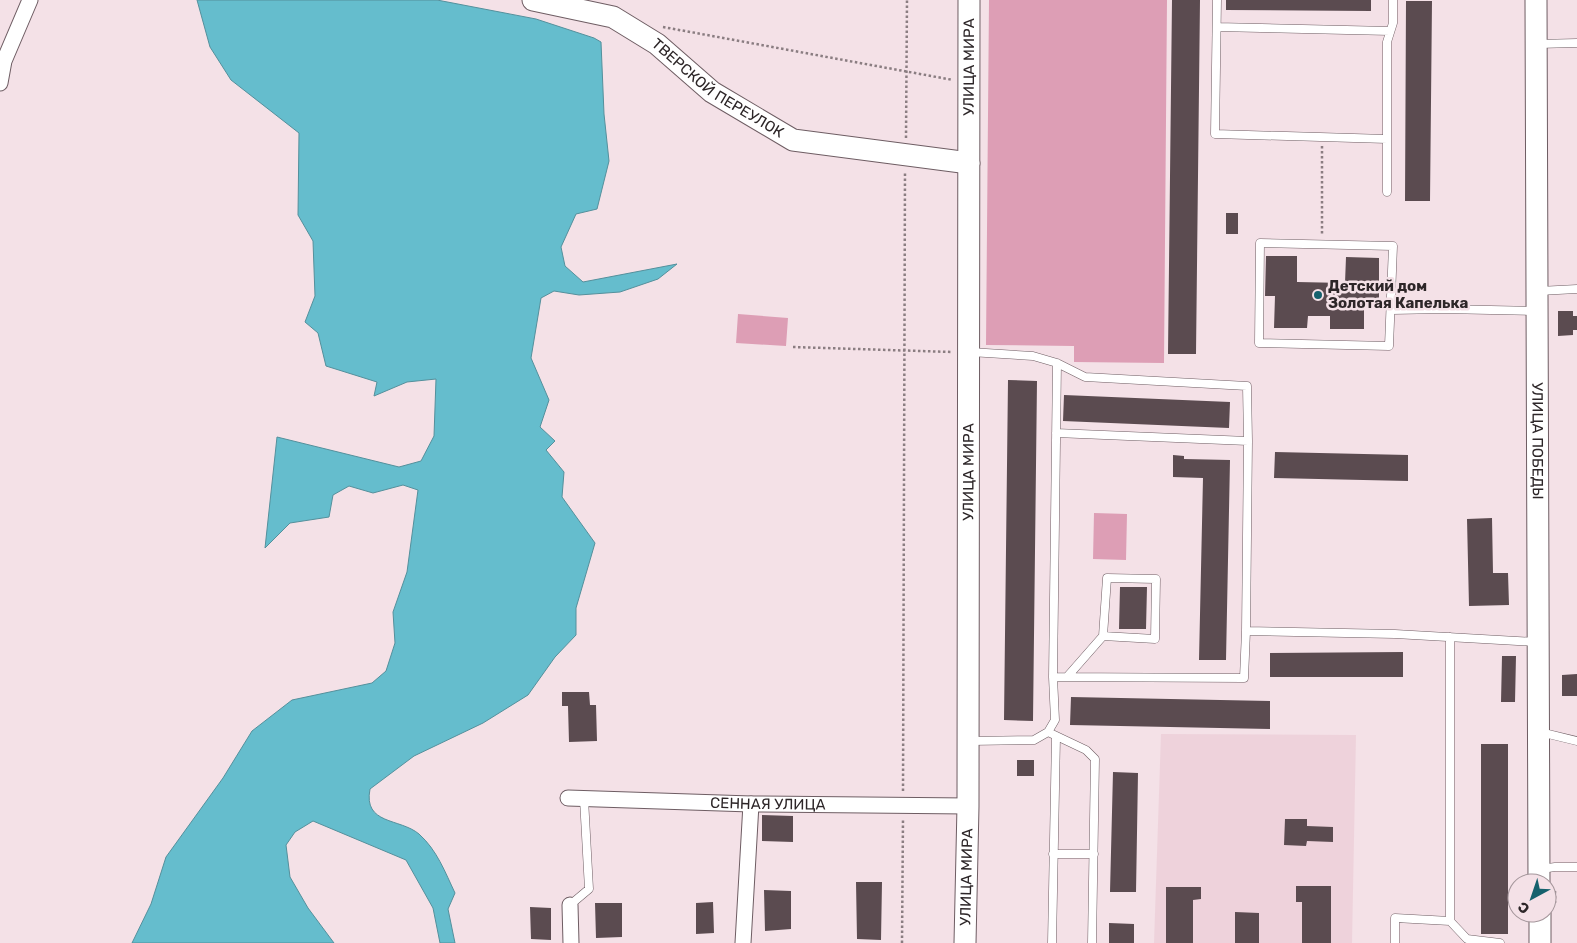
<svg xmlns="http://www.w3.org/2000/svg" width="1577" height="943" font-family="Rubik,sans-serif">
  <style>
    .built { fill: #eed2db }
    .green { fill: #dd9eb5 }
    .water { fill: #65bdcd; stroke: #54909c }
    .building { fill: #5b4b50 }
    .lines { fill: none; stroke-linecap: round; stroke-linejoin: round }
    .lane-casing { stroke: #6e5d63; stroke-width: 9 }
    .street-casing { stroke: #6e5d63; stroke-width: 17 }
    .secondary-casing { stroke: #6e5d63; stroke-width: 23 }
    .path { stroke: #8a7d81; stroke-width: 2.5; stroke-dasharray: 2.5 2.5; stroke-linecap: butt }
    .lane { stroke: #fff; stroke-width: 8 }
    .street { stroke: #fff; stroke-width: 15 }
    .secondary { stroke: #fff; stroke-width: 21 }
    .poi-dot { fill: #15616d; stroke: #f4e1e7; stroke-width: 2 }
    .labels { text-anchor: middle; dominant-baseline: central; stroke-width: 5; stroke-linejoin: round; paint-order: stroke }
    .street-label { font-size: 15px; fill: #2d2628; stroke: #f4e1e7 }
    .poi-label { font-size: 15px; font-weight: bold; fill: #2d2628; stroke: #f4e1e7; text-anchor: start }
  </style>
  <rect width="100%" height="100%" fill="#f4e1e7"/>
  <path class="built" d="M1161,734L1356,735L1352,943H1154Z"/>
  <path class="green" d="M989,0H1167L1164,363L1074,362V346L986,345Z
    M738,314L788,318L786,346L736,343Z
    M1094,513L1127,514L1126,560L1093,559Z"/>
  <path class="water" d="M197,0H437L536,19L594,38L601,42L604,114L609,161L597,209L576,214L561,247L565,266L583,282L677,264L658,279L620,292L579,295L554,291L541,298L531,358L549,400L540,427L555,441L546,450L564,472L562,497L595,543L576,608V635L555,657L528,695L483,723L414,756L370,789C363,825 400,818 419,834C437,850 445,872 455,893L448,909L455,943H440L433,908L406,860L313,821L295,832L286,845L290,877L308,908L334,943H132L151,904L166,857L223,778L252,731L292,700L372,683L386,671L395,643L393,612L407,572L418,490L403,485L373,493L349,486L333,495L329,517L290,523L265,548L277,437L399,467L421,461L434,436L436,379L407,382L374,396L377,382L326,366L318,333L305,322L315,296L313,241L298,215L299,133L231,80L210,47Z"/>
  <path class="building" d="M1172,0H1200L1196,354H1168Z
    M1226,0H1371V11L1226,10Z
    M1406,1H1432L1430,201H1405Z
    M1226,213H1238V234H1226Z
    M1266,256H1297V282L1345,283L1346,257L1379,258V298H1364V329H1330V316H1308L1307,328H1274L1275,296H1265Z
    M1558,311H1573V316H1577V330H1573V335L1558,336Z
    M1008,380L1037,381L1033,721L1004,720Z
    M1064,395L1230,402L1229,428L1063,421Z
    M1275,452L1408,455V481L1274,478Z
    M1173,455L1184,456V459L1230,460L1226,660H1199L1203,478L1173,477Z
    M1492,518L1493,573H1508L1509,605L1469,606L1467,519Z
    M1120,587H1147L1146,629H1119Z
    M1403,652V677H1270V653Z
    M1502,656H1516L1515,702H1501Z
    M1577,674V696H1562V675Z
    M562,692H589L590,705H596L597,741L569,742L568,706H562Z
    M1071,697L1270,701V729L1070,725Z
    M1481,744H1508V934H1481Z
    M1017,760H1034V776H1017Z
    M1113,772L1138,773L1136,892H1110Z
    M762,815L793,816V842L762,841Z
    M1285,819H1307V826L1333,827V842L1307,841L1306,846L1284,845Z
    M856,882H882L881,940L857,939Z
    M1296,886H1331V943H1302V902H1296Z
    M1166,887H1201V899L1193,900V943H1166Z
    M764,890L791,891V929L765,931Z
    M713,902L714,933L696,934V903Z
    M595,903H622V937L596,938Z
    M530,907L551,908V940L531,939Z
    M1235,912L1259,913V943H1235Z
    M1109,923L1134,924V943H1109Z"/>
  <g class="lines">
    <g class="lane-casing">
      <path id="lane" d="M1217,0L1215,134L1387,139
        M1217,27L1390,31
        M1537,44L1577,43
        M1387,192V42L1393,23V0
        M1260,243L1393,246L1389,346L1259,343Z
        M1539,291L1577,289
        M1392,310L1443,309L1535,311
        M970,352L1033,356L1057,363L1085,377L1247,386L1248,441L1056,433
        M1246,631L1248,441
        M1053,677L1244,678L1246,631L1395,634L1536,642
        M1067,677L1103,636L1155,639L1156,579L1107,578L1103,636
        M1048,732L1086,750L1095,759L1092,943
        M1540,732L1577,741
        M970,741L1034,740L1048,732L1055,720L1053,677L1057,363
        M1053,854H1094
        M1541,869L1555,867H1577
        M570,905L589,889L584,799
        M1450,921V637
        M1052,943L1056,737
        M1395,943V918L1450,921L1467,939L1500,943"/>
    </g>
    <g class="street-casing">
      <g id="street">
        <path d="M0,83L4,61L30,0"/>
        <path id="s1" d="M568,798L751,804L968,806"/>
        <path d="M570,905L571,943"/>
        <path d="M743,943L751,804"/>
      </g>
    </g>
    <g class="secondary-casing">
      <g id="secondary">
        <path id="s2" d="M533,0L613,17L657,44L712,92L793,140L969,163"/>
        <path id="s3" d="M1536,0L1539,883"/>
        <path d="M1540,913V943"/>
        <path id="s4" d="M965,943L968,806L969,0"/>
      </g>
    </g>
    <path class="path" d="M663,27L953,80
      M906,138L907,0
      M1322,146V235
      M793,347L952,352
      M903,791L905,171
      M1555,891V903
      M902,943L903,819"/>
    <use href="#lane" class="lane"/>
    <use href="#street" class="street"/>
    <use href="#secondary" class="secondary"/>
  </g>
  <circle class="poi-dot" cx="1318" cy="295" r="5"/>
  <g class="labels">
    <g class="street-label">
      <text stroke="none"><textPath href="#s4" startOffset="876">УЛИЦА МИРА</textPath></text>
      <text stroke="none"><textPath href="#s2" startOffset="209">ТВЕРСКОЙ ПЕРЕУЛОК</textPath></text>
      <text stroke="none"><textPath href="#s3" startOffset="441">УЛИЦА ПОБЕДЫ</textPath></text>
      <text stroke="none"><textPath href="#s4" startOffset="471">УЛИЦА МИРА</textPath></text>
      <text stroke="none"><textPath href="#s1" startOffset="200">СЕННАЯ УЛИЦА</textPath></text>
      <text stroke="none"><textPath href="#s4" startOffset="66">УЛИЦА МИРА</textPath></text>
    </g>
    <g class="poi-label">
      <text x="1328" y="286">Детский дом<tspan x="1328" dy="17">Золотая Капелька</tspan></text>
    </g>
  </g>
  <g transform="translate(1532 898) rotate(220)"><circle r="24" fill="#f4e1e7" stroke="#a4969b"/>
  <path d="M0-4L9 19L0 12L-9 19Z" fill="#15616d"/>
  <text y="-8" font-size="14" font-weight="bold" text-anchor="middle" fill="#2d2628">С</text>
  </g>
</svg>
